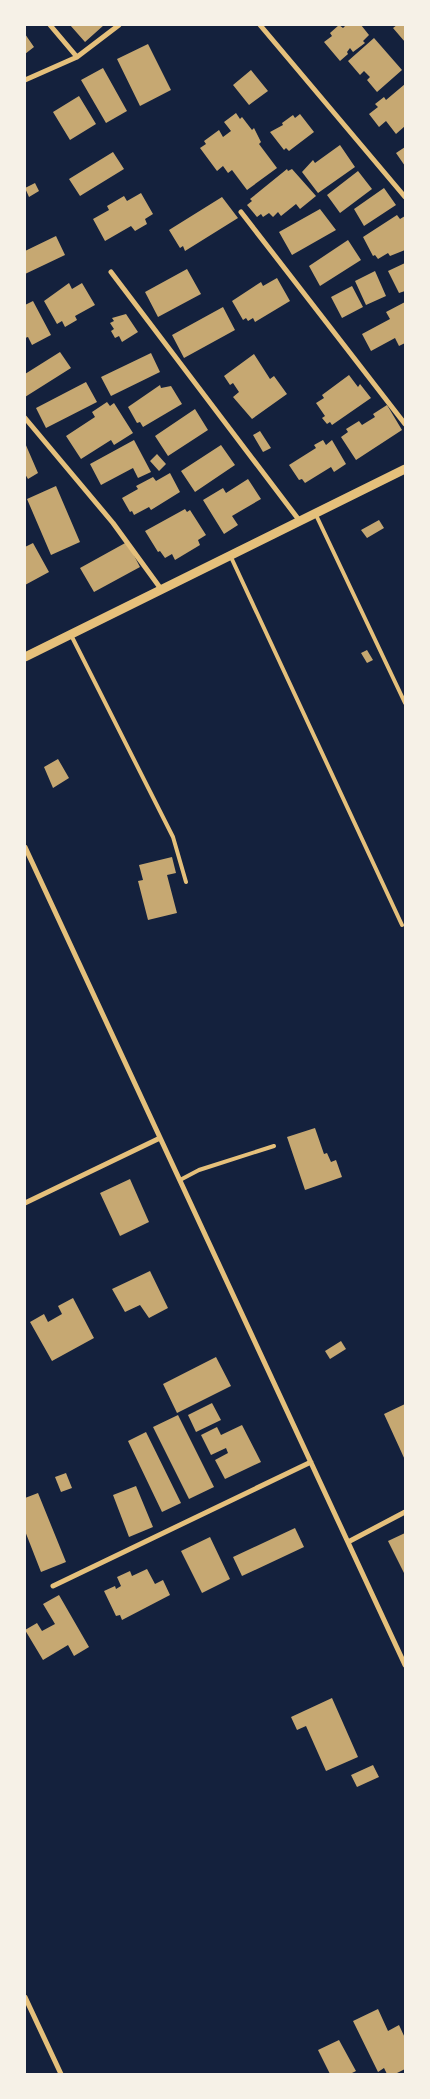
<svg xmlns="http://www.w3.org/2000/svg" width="430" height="2099" font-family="Spectral,serif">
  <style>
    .building { fill: #c6a872 }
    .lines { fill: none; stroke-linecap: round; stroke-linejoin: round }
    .service { stroke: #e5c07b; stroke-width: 4 }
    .minor { stroke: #e5c07b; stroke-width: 5 }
    .tertiary { stroke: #e5c07b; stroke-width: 9 }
  </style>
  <rect width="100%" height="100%" fill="#14213d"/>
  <path class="building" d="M70,25H104L85,42Z
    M339,25L343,28L346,25H361L369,35L363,41L365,43L353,52L350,48L347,52L348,54L340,61L324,42L332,36L330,33Z
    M397,25H405V42L393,28Z
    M25,34L34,47L25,54Z
    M374,38L402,70L377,92L367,80L370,77L364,71L360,75L348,61Z
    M148,44L171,90L140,106L117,59Z
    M103,68L127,111L106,123L81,80Z
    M251,70L268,91L249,105L233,85Z
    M405,84V126L396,134L386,121L379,127L369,114L378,107L375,104L384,97L386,100Z
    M79,96L96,124L70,140L53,112Z
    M236,113L240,119L242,117L252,130L254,128L261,142L259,144L277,168L247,190L232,170L228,173L223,166L217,171L200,148L206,144L204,141L219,130L223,137L231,131L224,122Z
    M300,114L314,132L289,151L286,148L284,150L270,132L283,125L282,123L293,115L295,118Z
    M340,145L355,167L318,193L302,172L313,160L315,163Z
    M405,147V166L396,153Z
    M113,152L124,169L80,196L69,179Z
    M287,169L288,171L292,169L316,196L300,209L296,204L281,216L278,212L273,217L269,213L263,217L261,214L257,217L247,205L252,201L250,199Z
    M358,171L372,189L340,213L327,195Z
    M35,183L39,191L29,197L25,188Z
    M384,188L396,205L364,226L354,209Z
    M141,193L153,214L145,219L147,224L135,231L131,226L105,241L93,219L109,210L107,206L124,196L127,201Z
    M222,197L238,218L185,251L183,246L180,248L169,230Z
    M320,209L336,230L292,255L279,232Z
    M397,215L400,219L405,216V250L390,256L388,253L378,259L375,255L373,256L363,237Z
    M56,236L65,255L25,274V251Z
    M348,240L361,260L320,286L309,266Z
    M405,263V291L399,293L388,271Z
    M187,269L201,294L158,317L145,292Z
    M375,271L386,296L366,305L355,281Z
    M277,278L290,301L255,322L253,318L248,321L246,318L243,320L232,301L261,282L263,286Z
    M69,283L72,289L82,283L95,305L75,316L77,320L65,327L62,321L57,324L44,301Z
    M352,286L363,307L342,318L331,297Z
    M33,301L51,335L32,345L28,337L25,338V305Z
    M405,302V343L399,346L395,338L371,351L362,334L390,319L386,312Z
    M223,307L235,330L184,358L172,335Z
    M126,314L138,332L122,342L119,336L115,338L111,331L114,329L110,323L114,321L112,318Z
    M60,352L71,368L25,397V374Z
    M151,353L160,372L111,396L101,377Z
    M254,354L270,379L274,376L287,394L252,419L233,397L239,392L233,383L230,385L224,376Z
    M349,375L358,387L360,384L371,398L332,425L330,422L327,424L322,418L325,416L316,403L324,398L322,395Z
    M86,382L97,402L46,428L36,408Z
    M160,385L161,388L171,386L182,404L143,427L140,422L137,423L128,407Z
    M107,402L110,406L114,403L133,433L114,445L111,440L81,459L66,436L95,417L92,412Z
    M387,405L402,430L356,460L341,437L348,432L346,429L359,421L362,425L375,417L373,414Z
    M195,409L208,430L168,456L155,436Z
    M260,431L271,448L263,452L253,435Z
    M134,440L151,472L138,478L133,468L101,485L90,464Z
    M323,440L326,445L332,440L346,464L334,472L331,467L305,483L302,479L299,480L289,465L316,448L314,445Z
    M25,443L38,473L28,479L25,474Z
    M221,445L235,465L195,492L181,471Z
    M157,454L166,464L159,471L150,461Z
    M170,473L180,492L151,510L149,507L134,515L132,511L130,512L122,498L138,489L136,486L153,477L156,481Z
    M248,479L261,499L232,516L238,525L224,534L203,500L223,488L226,493Z
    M56,486L80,542L51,555L27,499Z
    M185,509L187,512L190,510L206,535L198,540L200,545L175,560L172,554L165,558L160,551L158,552L145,531Z
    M379,520L384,528L367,538L361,530Z
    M127,542L140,567L94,592L80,568Z
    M33,543L49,572L25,585V547Z
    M367,650L373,660L367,663L361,653Z
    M58,759L69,778L53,788L44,767Z
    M172,857L176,873L167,875L177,913L148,920L138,881L143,880L139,865Z
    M315,1128L324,1154L327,1153L331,1162L336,1160L342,1177L305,1190L287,1137Z
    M130,1179L149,1222L120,1236L100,1193Z
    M150,1271L168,1308L149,1318L140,1305L125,1312L112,1289Z
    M73,1298L94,1338L52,1361L30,1322L44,1314L48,1322L62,1314L58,1306Z
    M341,1341L346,1349L330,1359L325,1351Z
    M216,1357L231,1386L177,1413L163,1384Z
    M212,1403L221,1420L196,1432L188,1415Z
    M405,1404V1460L384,1414Z
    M178,1415L214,1487L189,1499L153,1427Z
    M242,1425L261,1462L225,1479L215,1460L228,1453L226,1448L211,1455L201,1435L217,1427L221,1435Z
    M146,1432L181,1503L162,1512L128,1441Z
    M66,1473L72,1488L61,1492L55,1477Z
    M136,1486L153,1527L129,1537L113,1495Z
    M38,1493L66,1562L41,1572L25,1531V1498Z
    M295,1528L304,1547L242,1576L233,1557Z
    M405,1533V1575L388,1541Z
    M210,1537L230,1579L202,1593L181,1551Z
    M147,1569L155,1584L163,1580L170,1595L122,1620L120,1615L116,1616L104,1591L115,1586L116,1589L121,1586L117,1577L130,1571L132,1576Z
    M59,1595L89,1647L74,1656L68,1645L43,1660L25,1630L37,1623L42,1631L55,1624L43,1604Z
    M332,1698L358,1757L326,1771L306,1726L297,1730L291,1717Z
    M373,1765L379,1777L357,1787L351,1775Z
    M378,2009L388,2031L399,2025L405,2038V2069L395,2074H387L384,2068L378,2072L353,2021Z
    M339,2040L356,2071L350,2074H330L318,2050Z"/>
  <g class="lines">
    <path class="service" d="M316,515L405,703
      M230,555L402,925
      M71,635L173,837L186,882
      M180,1180L199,1170L274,1146"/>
    <path class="minor" d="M50,25L77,57
      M260,25L405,197
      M25,80L77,57L119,25
      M241,212L405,424
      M111,272L299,520
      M25,418L113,523L161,589
      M25,847L405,1665
      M25,1203L160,1138
      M348,1542L405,1512
      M53,1586L311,1462
      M25,1997L61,2074"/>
    <path class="tertiary" d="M25,657L405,469"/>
  </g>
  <rect width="430" height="2099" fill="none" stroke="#f6f1e7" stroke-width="52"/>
</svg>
